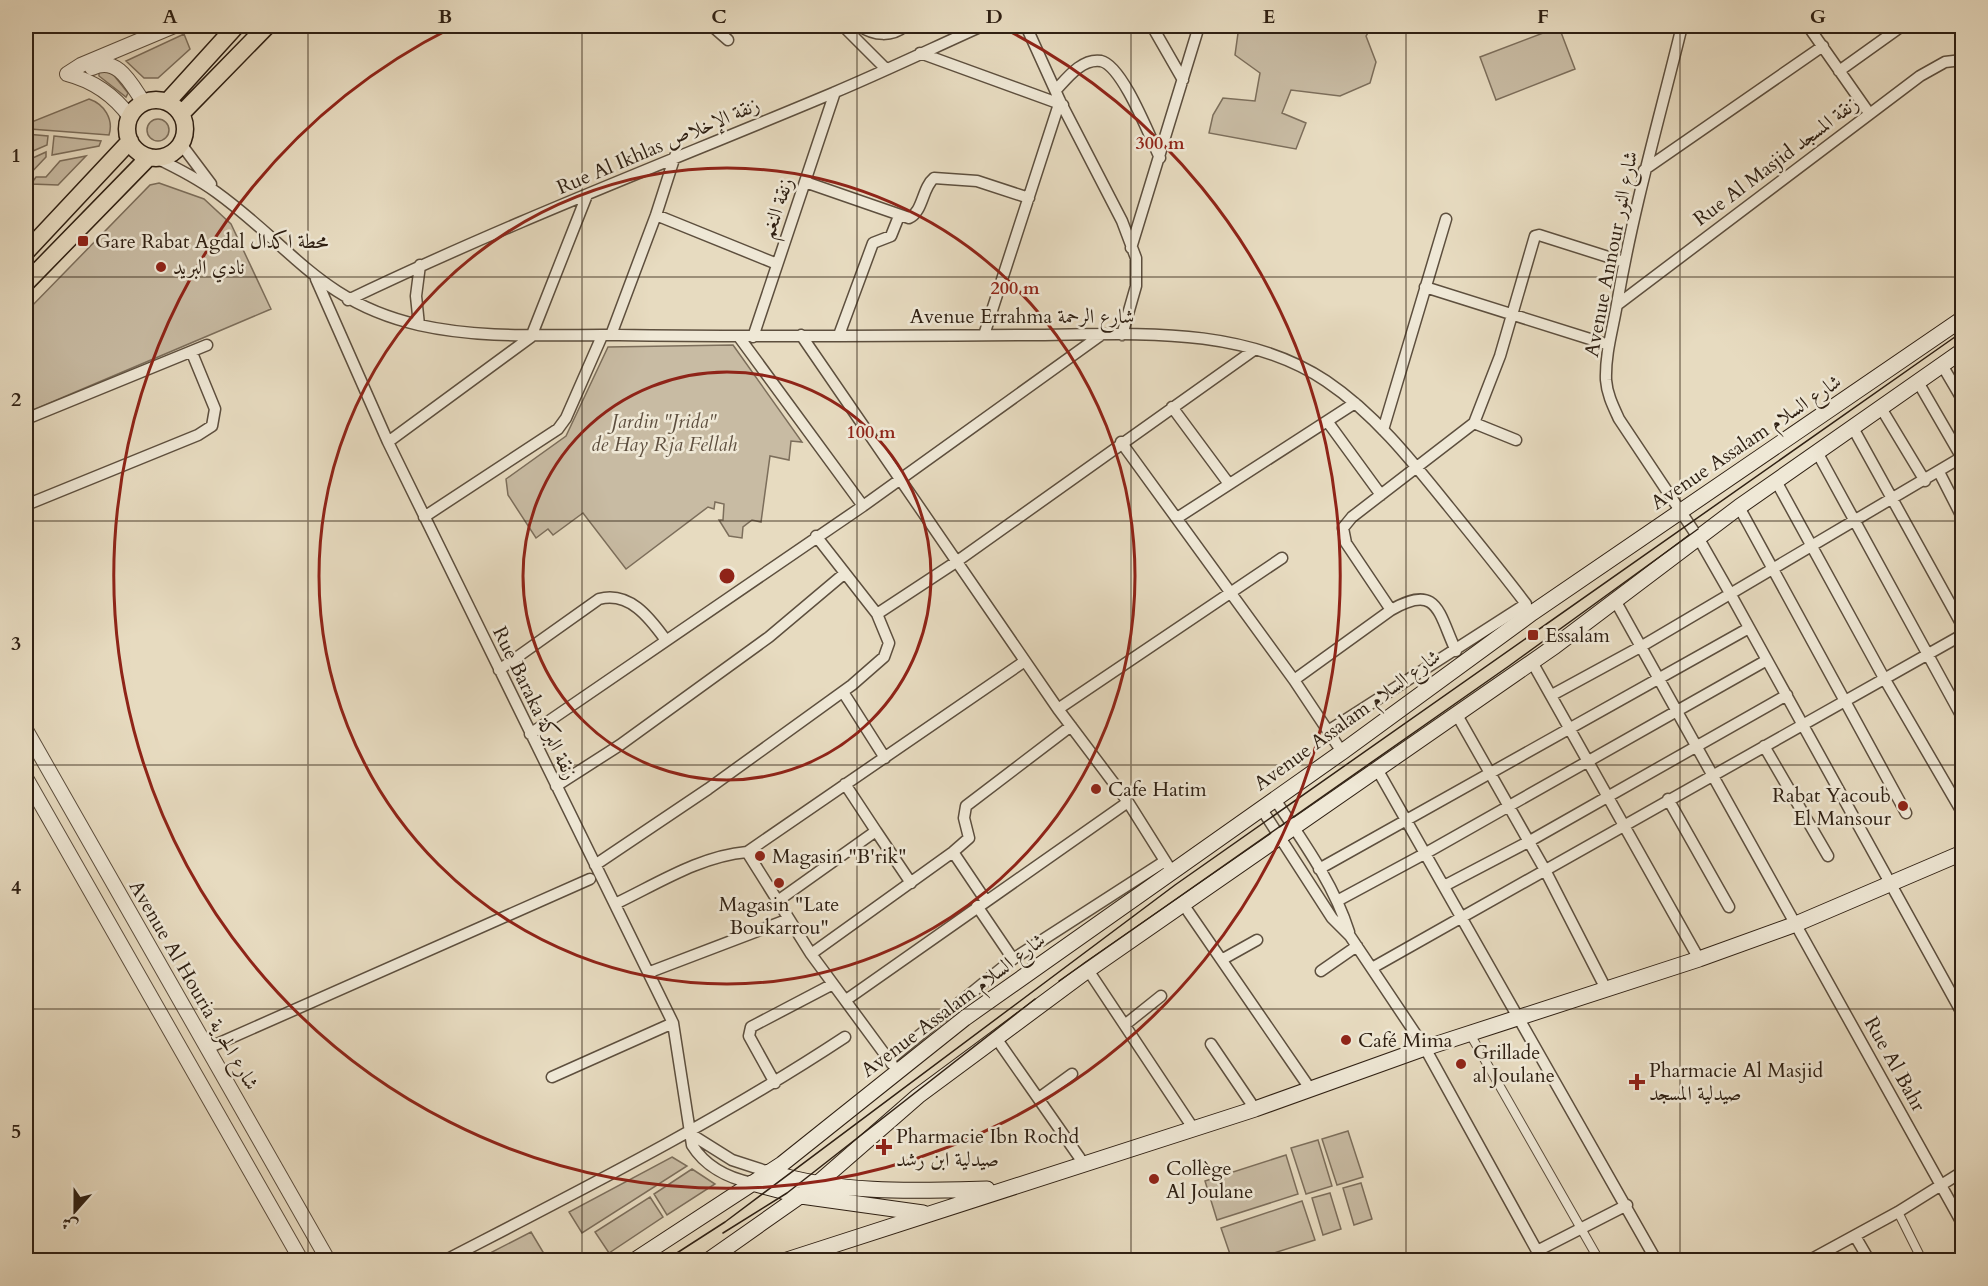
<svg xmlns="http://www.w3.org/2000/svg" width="1988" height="1286" font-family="Cardo,Amiri,serif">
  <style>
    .green { fill: #c8bba3; stroke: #7c6e5b; stroke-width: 1.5 }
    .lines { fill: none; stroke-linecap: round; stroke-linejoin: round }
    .pedestrian-casing { stroke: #5d4f3e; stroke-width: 10 }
    .minor-casing { stroke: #5d4f3e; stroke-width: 13 }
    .tertiary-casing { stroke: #5d4f3e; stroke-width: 16 }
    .secondary-casing { stroke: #2f2013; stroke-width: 17 }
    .primary-casing { stroke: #2f2013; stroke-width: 19 }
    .pedestrian { stroke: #efe8d6; stroke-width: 8 }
    .minor { stroke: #efe8d6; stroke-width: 10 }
    .tertiary { stroke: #efe8d6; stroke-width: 14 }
    .secondary { stroke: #efe8d6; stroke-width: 15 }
    .primary { stroke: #e7dbc0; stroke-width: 16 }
    .tram { stroke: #2f2013; stroke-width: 1.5 }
    .grid { fill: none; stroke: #2f2013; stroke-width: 1.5; stroke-opacity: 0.55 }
    .ring { fill: none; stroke: #8f2418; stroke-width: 3 }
    .poi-dot { fill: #8f2418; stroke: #efe8d6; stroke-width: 2 }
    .labels { text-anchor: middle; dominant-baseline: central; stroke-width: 5; stroke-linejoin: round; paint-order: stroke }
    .street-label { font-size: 20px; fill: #2f2013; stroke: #efe8d6 }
    .poi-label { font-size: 20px; fill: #2f2013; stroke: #efe8d6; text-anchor: start }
    .park-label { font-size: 20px; font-style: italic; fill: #5d4e3e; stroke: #efe8d6 }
    .centre { fill: #8f2418; stroke: #efe8d6; stroke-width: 3 }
    .ring-label { font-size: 18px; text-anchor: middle; font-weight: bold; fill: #8f2418; stroke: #efe8d6; stroke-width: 5; stroke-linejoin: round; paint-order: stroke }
    .neatline { fill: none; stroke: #2f2013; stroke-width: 2 }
    .grid-label { font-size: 20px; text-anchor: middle; font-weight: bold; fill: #2f2013 }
  </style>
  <rect width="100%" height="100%" fill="#e7dbc0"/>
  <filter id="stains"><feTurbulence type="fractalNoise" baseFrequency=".00333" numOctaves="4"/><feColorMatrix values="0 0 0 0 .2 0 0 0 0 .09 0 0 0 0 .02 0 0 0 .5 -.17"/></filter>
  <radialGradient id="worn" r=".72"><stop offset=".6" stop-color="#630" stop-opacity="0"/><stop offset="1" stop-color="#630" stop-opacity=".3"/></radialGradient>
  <path class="green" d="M1239,26H1372L1366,36L1376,62L1370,83L1340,96L1291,90L1282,113L1306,123L1296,149L1209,133L1213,115L1223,98L1255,101L1260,73L1235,55Z
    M1559,27L1575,69L1496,100L1480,57Z
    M184,34L190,49L158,78H144L126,61Z
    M108,68L128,93L126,97L99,76V71Z
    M89,99C104,104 114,119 109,135L30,129L28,126L29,123Z
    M147 130a11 11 0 1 1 22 0a11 11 0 1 1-22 0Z
    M26,134L48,136L47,145L26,154Z
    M54,136L101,141L99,146L52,155Z
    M46,152V157L26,178V161Z
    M86,156L58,185L31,184L36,177H46L60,161Z
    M159,183L204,199L231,224L271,309L26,413V312L150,185Z
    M733,345L802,442L791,441L789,460L770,456L761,522L752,520L743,527L742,538L729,536L719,520H723L724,504L715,502L714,509L708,507L626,569L583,513L553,535L548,529L536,538L508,495L506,479L566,436L608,347Z
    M1348,1131L1363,1177L1337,1185L1322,1139Z
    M1318,1140L1332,1186L1306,1194L1291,1148Z
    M1286,1155L1298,1194L1217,1220L1205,1181Z
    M672,1157L687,1166L582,1233L569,1212Z
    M692,1169L715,1184L667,1215L654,1194Z
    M1361,1183L1372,1219L1354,1225L1343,1188Z
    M1330,1193L1341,1229L1323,1235L1312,1198Z
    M650,1197L663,1217L609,1253L595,1232Z
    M1302,1201L1315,1240L1252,1260H1232L1221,1228Z
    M531,1232L546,1257L540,1260H497L492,1252Z"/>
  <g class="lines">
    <g class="pedestrian-casing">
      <path id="pedestrian" d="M1470,1034L1599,1260
        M1898,1212L1922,1260"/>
    </g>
    <g class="minor-casing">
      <path id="minor" d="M712,26L728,40
        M843,26L885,68
        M860,26C874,36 892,37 905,26
        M1026,26L1060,101L1122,221L1136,258V286L1122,335
        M1152,26L1183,80
        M1682,26C1660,116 1634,206 1618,298C1614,325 1605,352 1606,380C1607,394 1613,406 1619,419L1699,539L1731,595L1962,1013
        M1808,26L1869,113
        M920,53L1063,105
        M1839,71L1902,26
        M1056,90C1067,78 1082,58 1101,61C1123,66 1150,138 1160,158
        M181,144L211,184
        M156,158C177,168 198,179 216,192C291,246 321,303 419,325C486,340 552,334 619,335C754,337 890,336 1026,335C1126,335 1239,323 1326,381C1375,414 1412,461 1449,507C1475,539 1501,571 1526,604L1328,731
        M1644,170L1823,46
        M805,182L909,218C923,212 922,188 934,178L977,181L1029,198
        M656,215L777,264
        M1131,248L1199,26
        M316,279L388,442L673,1023L692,1145C705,1166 728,1178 752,1183
        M1425,287L1609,345
        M348,300C506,224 671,161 833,93C883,72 933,48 982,26
        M1617,305L1920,76L1945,62L1962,60
        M419,325L416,296L420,265
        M611,335L656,215L675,156
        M801,335L1058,709L1128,802L1172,872
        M839,335L873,243L891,236L899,216
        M984,335L1059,104
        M739,337L863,506
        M753,337L835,92
        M1942,365L1962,399
        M1918,382L1962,458
        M1172,407L1229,484
        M1881,408L1925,481
        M26,419L207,345
        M1327,421L1381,495
        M1474,423L1516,440
        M1853,428L1962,625
        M1383,430L1446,219
        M388,442L531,337L587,195
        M1121,442L1294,680L1342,752
        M1817,452L1962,717
        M1939,472L1962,517
        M1776,481L1884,678L1962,812
        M26,505L198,435L212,426L215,409L192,353
        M1739,507L1906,813
        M424,517L558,429L566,418L602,336
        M1177,518L1355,403
        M1616,602L1962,1223
        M877,614L956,562L1254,350
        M1456,651C1438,612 1438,583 1391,610L1346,543L1343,528L1352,517L1474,423L1500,356L1535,236L1539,235L1624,262
        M1532,662L1699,959
        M499,670L599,599C629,591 649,617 665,639
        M1294,680L1391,610
        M843,692L885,758
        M1552,695L1642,646L1962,457
        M1058,709L1282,558
        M1457,715L1545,870L1606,989
        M530,734L863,506L1101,335
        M1764,746L1828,856
        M1377,769L1656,1260
        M845,784L876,831
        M556,786L620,745L769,637L845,573
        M1274,798C1302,840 1334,884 1349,932
        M1668,799L1729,907
        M1261,808L1332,918L1350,936L1425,1048L1542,1260
        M747,852L811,954L892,1064
        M953,852L986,901
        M595,865L708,789L852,685L884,657L889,643L877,614L816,536
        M1319,869L1749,628
        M1444,886L1528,842L1787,695
        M779,900L876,831L911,883
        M1337,901L1426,853L1767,660
        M615,904C657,884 700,856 747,852L1025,661
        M1183,904L1311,1090
        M977,906L1013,959
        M811,954L953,852L969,838L964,818L966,806L1071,726
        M1223,959L1257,940
        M1372,968L1962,635
        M1088,970L1193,1128
        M1321,971L1357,946
        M650,972L789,919
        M846,1000L1128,802
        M1126,1024L1161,996
        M996,1038L1084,1164
        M1211,1044L1255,1109
        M208,1048L590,879
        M889,1060L1013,959L1165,861
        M552,1077L673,1023
        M775,1083L749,1036L751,1027L833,984
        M1039,1098L1072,1074
        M689,1133L732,1160L769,1172
        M1855,1236L1869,1260
        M1537,1251L1627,1205
        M446,1260C581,1190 718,1121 845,1037
        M1810,1260L1898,1212L1962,1172"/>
    </g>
    <g class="tertiary-casing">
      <path id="tertiary" d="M92,68C118,55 131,84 144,103
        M67,74L81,65L174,26
        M67,74C94,81 114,95 130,117
        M26,730L328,1260
        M26,778L301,1260"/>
    </g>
    <g class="secondary-casing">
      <path id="secondary" d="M769,1172C840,1194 913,1191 987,1189
        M752,1183L801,1196L923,1213
        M635,1260L782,1164L965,1018L1342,752L1532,613L1962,319
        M709,1260L817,1184L918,1096L1088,970L1555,646L1739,507L1962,351
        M787,1260L1255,1109L1425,1048L1699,959L1796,924L1962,853"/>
    </g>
    <g class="primary-casing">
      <path id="primary" d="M127 129a29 29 0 1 1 58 0a29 29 0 1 1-58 0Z
        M167,102L236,26
        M181,114L267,26
        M26,252L130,141
        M26,283L149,157"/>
    </g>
    <use href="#pedestrian" class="pedestrian"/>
    <use href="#minor" class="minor"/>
    <use href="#tertiary" class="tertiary"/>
    <use href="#secondary" class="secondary"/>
    <use href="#primary" class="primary"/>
    <path class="tram" d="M1059,981L1509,666L1698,529
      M723,1233L787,1193L1035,999
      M666,1260L725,1222L1175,885L1962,332"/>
  </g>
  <path class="grid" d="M308,26V1260M582,26V1260M857,26V1260M1131,26V1260M1406,26V1260M1680,26V1260M26,277H1962M26,521H1962M26,765H1962M26,1009H1962"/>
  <g class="ring">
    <circle cx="727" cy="576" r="204"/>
    <circle cx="727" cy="576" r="408"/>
    <path d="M1001 27A613 613 0 1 1 453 27"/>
  </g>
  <g class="poi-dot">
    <rect x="77" y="235" width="12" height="12" rx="3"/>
    <circle cx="161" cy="267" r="6"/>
    <rect x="1527" y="629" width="12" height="12" rx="3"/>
    <circle cx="1096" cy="789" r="6"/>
    <circle cx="1903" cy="806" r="6"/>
    <circle cx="760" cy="856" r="6"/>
    <circle cx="779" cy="883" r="6"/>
    <circle cx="1346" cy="1040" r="6"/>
    <circle cx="1461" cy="1064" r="6"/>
    <path d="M1634 1073h6v6h6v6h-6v6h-6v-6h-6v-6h6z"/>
    <path d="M881 1138h6v6h6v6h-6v6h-6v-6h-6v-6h6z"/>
    <circle cx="1154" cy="1179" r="6"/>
  </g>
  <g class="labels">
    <g class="street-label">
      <text transform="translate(658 146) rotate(-23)">Rue Al Ikhlas زنقة الإخلاص</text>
      <text transform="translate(1776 161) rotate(-37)">Rue Al Masjid زنقة المسجد</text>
      <text transform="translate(777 208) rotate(-71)">زنقة النغم</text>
      <text transform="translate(1611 254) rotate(-79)">Avenue Annour شارع النور</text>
      <text x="1022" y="316">Avenue Errahma شارع الرحمة</text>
      <text transform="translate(1746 442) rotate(-34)">Avenue Assalam شارع السلام</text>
      <text transform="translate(535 703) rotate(64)">Rue Baraka زنقة البركة</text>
      <text transform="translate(1347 720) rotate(-36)">Avenue Assalam شارع السلام</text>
      <text transform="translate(194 985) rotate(60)">Avenue Al Houria شارع الحرية</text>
      <text transform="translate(953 1005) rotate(-37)">Avenue Assalam شارع السلام</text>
      <text transform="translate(1895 1064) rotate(61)">Rue Al Bahr</text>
    </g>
    <g class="poi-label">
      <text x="95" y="241">Gare Rabat Agdal محطة اكدال</text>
      <text x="173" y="267">نادي البريد</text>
      <text x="1545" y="635">Essalam</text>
      <text x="1108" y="789">Cafe Hatim</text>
      <text x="1891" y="795" text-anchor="end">Rabat Yacoub<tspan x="1891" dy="23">El Mansour</tspan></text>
      <text x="772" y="856">Magasin "B'rik"</text>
      <text x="779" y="904" text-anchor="middle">Magasin "Late<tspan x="779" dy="23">Boukarrou"</tspan></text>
      <text x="1358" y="1040">Café Mima</text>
      <text x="1473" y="1052">Grillade<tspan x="1473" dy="23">al Joulane</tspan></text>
      <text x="1649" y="1070">Pharmacie Al Masjid<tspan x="1649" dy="23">صيدلية المسجد</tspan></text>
      <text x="896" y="1136">Pharmacie Ibn Rochd<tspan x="896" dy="23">صيدلية ابن رشد</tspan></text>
      <text x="1166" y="1168">Collège<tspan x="1166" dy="23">Al Joulane</tspan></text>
    </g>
    <g class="park-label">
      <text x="664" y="421">Jardin "Jrida"<tspan x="664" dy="23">de Hay Rja Fellah</tspan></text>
    </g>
  </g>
  <circle cx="727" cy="576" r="9" class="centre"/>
  <g class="ring-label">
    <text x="1160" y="149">300 m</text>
    <text x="1015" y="294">200 m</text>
    <text x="871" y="438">100 m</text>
  </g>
  <rect width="1988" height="1286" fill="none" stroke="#e7dbc0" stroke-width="66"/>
  <g transform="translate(75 1211) rotate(201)" stroke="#efe8d6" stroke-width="4.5" paint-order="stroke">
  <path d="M0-4.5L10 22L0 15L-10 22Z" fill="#2f2013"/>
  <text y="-9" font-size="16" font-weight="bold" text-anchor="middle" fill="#2f2013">ش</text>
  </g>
  <rect x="33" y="33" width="1922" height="1220" class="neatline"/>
  <g class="grid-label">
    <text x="170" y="23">A</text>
    <text x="445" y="23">B</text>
    <text x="719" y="23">C</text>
    <text x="994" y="23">D</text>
    <text x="1269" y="23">E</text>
    <text x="1543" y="23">F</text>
    <text x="1818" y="23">G</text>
    <text x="16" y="162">1</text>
    <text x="16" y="406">2</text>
    <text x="16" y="650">3</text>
    <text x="16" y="894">4</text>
    <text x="16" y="1138">5</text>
  </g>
  <rect width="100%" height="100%" filter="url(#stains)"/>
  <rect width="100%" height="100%" fill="url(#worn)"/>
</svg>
